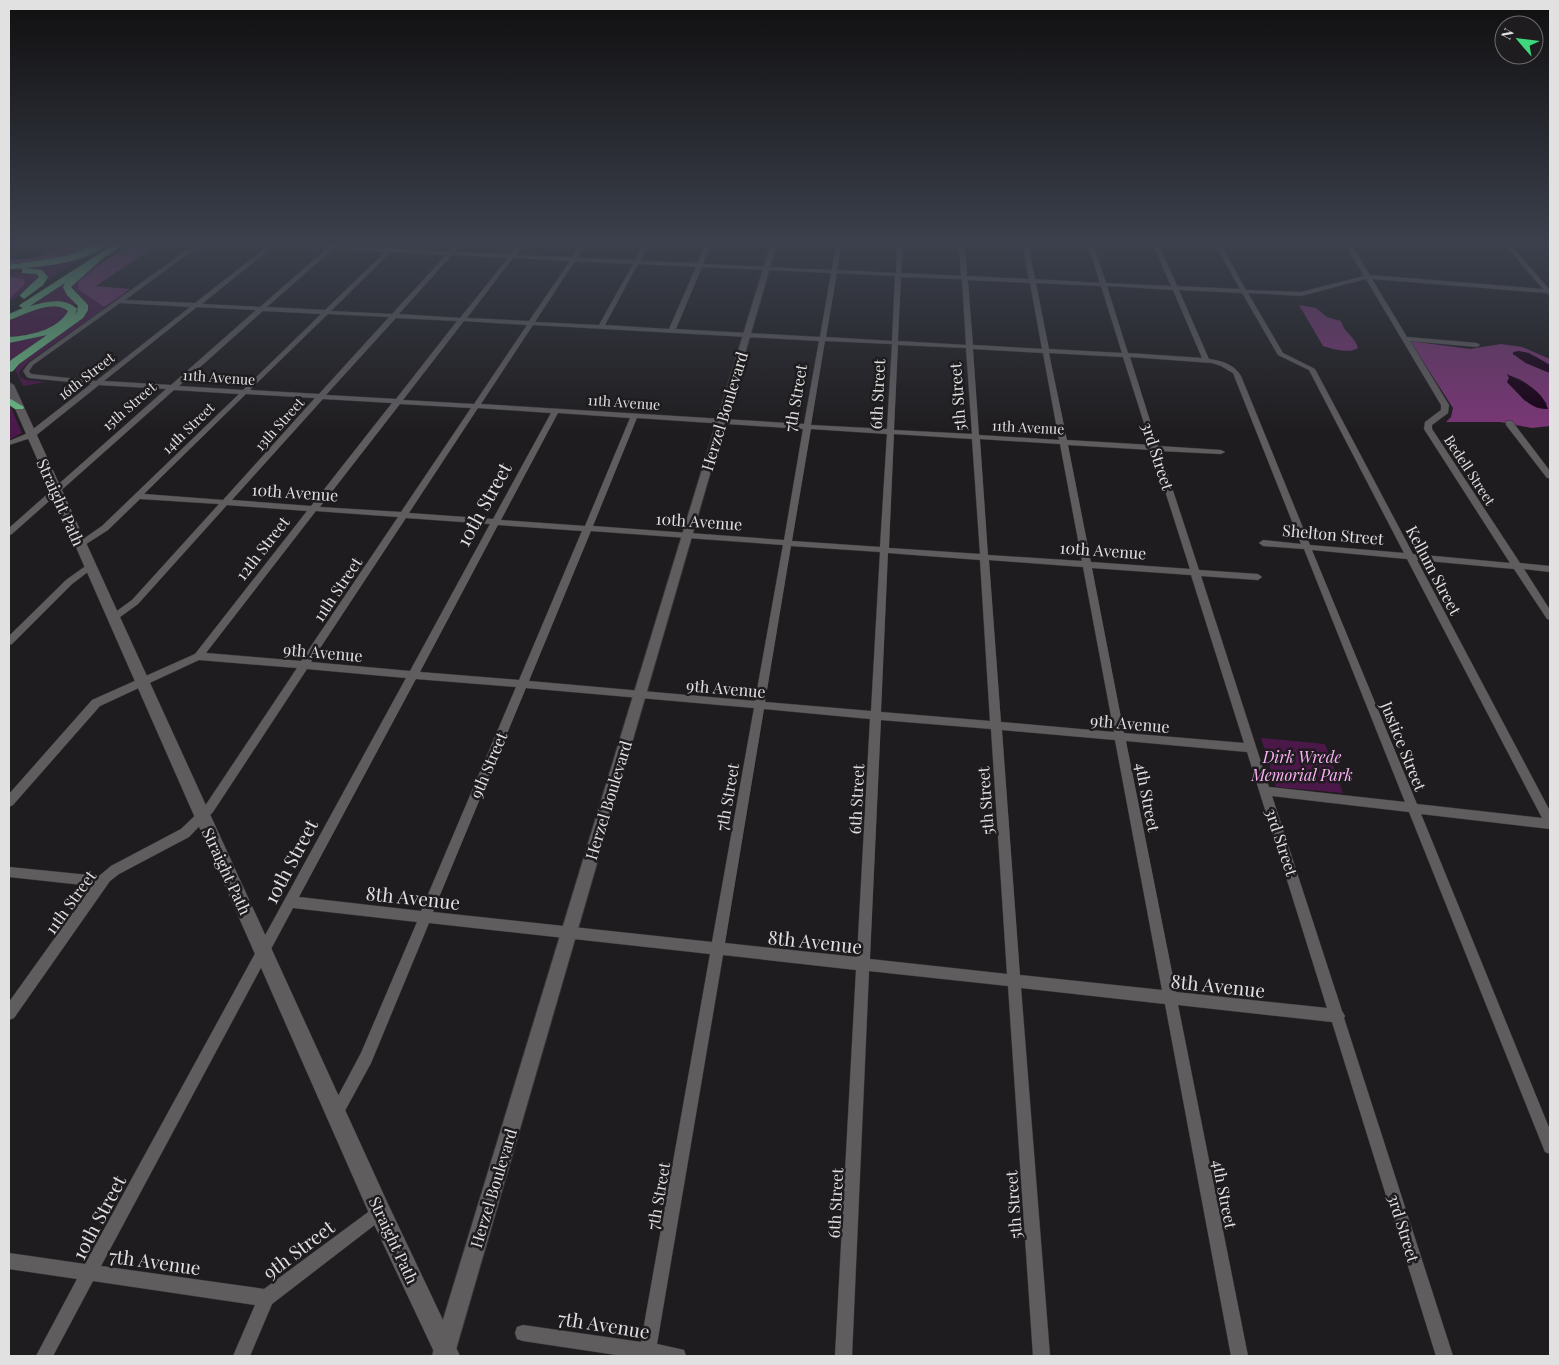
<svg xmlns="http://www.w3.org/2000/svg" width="1559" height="1365" font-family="'Playfair Display',serif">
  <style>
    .green { fill: #4c184a }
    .forest { fill: #7b3677; fill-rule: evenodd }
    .water { fill: #190018 }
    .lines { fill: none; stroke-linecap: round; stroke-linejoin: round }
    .minor-casing { stroke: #383738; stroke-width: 1 }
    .tertiary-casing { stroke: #383738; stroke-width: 2 }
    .secondary-casing { stroke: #383738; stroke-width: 1 }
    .motorway-casing { stroke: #383738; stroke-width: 1 }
    .minor { fill: #605d5f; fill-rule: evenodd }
    .tertiary { fill: #605d5f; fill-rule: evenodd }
    .secondary { fill: #605d5f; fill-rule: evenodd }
    .motorway { fill: #6dc087; fill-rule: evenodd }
    .labels { text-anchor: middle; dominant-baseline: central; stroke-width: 5; stroke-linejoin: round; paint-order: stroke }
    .far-street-label { font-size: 14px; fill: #e2e1e2; stroke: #1e1c1e }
    .street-label { font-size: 16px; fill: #e2e1e2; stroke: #1e1c1e }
    .park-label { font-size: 16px; font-style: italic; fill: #feb1f7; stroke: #1e1c1e }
    .near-street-label { font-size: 19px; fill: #e2e1e2; stroke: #1e1c1e }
  </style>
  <rect width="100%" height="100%" fill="#1e1c1e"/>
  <path class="green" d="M130,243H133L98,266L78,289L128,292L28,362L19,372L20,377L26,380L46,382L23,386L15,369L16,365L88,308C85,298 75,295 71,286L82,275Z
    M82,258L48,280H46L47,273C35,268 22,270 9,271V268L41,266Z
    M22,272L39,274L42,276L21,295L9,301V299L25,284L9,277V273Z
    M68,281L66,286L79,303L73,305L63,303L31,307Z
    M54,305L71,309L63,322L47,330L9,339V322C23,313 38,308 54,305Z
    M59,327L11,363L9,362V341L36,337Z
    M9,403L22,433L9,440Z
    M1261,738L1325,744L1343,793L1276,787Z"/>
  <path class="forest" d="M70,243H95L63,258L9,265V259C32,261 49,255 70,243Z
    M133,243H160L96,286L130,289L104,307L78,289V282L98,266Z
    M9,277L24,279L25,284L9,299Z
    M1299,305L1316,308L1327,317L1341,321C1344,333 1354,335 1358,348C1349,354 1333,349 1323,346Z
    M1410,341L1470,349L1501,344L1522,347L1550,359V365C1537,358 1528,350 1513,354L1526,363L1550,373V426L1532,428L1500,422H1446L1451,417L1453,408ZM1511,376C1528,381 1536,391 1547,404L1525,401L1507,382Z"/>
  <path class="water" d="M1519,351L1529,353L1550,365V373L1526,363L1513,354V352Z
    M1507,374C1524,383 1542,389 1548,409C1529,410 1520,394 1507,382L1509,378Z"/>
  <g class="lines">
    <g class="minor-casing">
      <path id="minor" d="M197,243H203L125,300L195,303L268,246L240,245L237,243L330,246L334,243L336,246L388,248L394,243H400L394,249L449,251L457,243H463L455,252L510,254L519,243H525L516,255L572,257L581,243H587L577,258L635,260L644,243H650L640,261L698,263L706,243H712L703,264L832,270L836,243H842L837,270L896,273L897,243H903L901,273L961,276L959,243H965L967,276L1029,279L1022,243H1028L1035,279L1100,283L1087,243H1093L1106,283L1171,286L1152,243H1158L1177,286L1240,289L1214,243H1220L1246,290L1301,292L1364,276L1344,243H1350L1370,275L1543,289L1503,243H1509L1550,290V295L1546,293L1372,279L1407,337L1477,343L1480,345L1477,347L1410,341L1449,405L1448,413L1432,425V429L1520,563L1550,566V572L1524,569L1550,610V620L1547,619L1514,569L1417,560L1550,811V829L1421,814L1550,1130V1154L1545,1152L1409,812L1272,796L1342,1011L1345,1016L1344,1018L1453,1356H1436L1332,1022L1178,1005L1248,1356H1231L1165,1004L1021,988L1050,1356H1033L1008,986L869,971L852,1356H835L856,970L723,955L657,1344L684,1350L686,1356H623L523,1341L517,1339L515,1333L517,1327L523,1325L641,1342L710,954L429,923L371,1063L341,1118L336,1120L331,1118L329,1113L361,1053L417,922L293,908L101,1266L264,1289L375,1207L380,1204L385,1207L388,1212L385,1217L272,1304L250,1356H233L255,1305L93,1281L53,1356H36L77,1279L9,1269V1253L85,1264L406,678L307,669L213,812L189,837L119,874L110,881L14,1018L9,1020V1002L92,886L9,877V867L99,876L111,866L181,829L205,806L297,668L199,660L100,706L13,805L9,807V794L92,700L195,654L307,511L227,505L138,604L116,620H110L108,618L110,616L132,600L219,504L140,499L108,530L83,546L80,547L76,544L102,526L239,394L174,390L12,534L9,535V528L166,389L99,385L34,437L9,445V441L28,433L91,384L29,378L27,377L23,371L29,363ZM274,246L326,249L260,307L202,304ZM333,249L385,252L325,310L267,307ZM391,252L446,255L392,314L331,311ZM452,255L508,258L460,318L399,314ZM513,258L570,261L529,321L467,318ZM575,261L633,264L599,325L535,322ZM638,264L696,267L669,329L605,325ZM702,267L831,273L820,337L676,329ZM837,273L895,276L892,341L826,337ZM901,277L962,279L966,345L898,341ZM1366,279L1441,405V410L1425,422L1424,429L1510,563L1413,554L1315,369L1283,353L1248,293L1301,296ZM968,280L1030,283L1042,349L973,345ZM1036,283L1101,286L1122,353L1049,349ZM1107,286L1173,290L1202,358L1128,353ZM1179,290L1242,293L1278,355L1309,370L1404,553L1310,545L1241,376C1234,364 1222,361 1209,359ZM120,303L190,307L96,381L31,374L29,371L33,365ZM197,307L256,310L171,385L104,381ZM263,311L321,314L243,390L179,386ZM328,314L389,317L319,394L250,390ZM396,318L457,321L396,399L326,395ZM464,321L527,325L474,404L403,400ZM533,325L819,341L804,424L481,404ZM825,341L892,344L887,429L811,425ZM898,345L966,348L972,434L894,430ZM973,349L1043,353L1059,440L979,435ZM1049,353L1123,357L1151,445L1067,440ZM1130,357L1212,363L1221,366L1233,373L1301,544L1263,540L1259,543L1263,546L1304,549L1405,802L1269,787L1201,576L1258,580L1262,577L1258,574L1199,570L1160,451L1221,454L1225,452L1221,450L1158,446ZM246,394L315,398L223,500L144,494ZM323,399L392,403L311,506L232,500ZM400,404L471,408L401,512L320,507ZM478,408L551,413L493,519L409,513ZM558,413L630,418L585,526L501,520ZM637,418L803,429L784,540L593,526ZM811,429L887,434L880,547L792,541ZM894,434L972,439L980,554L889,548ZM980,439L1060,444L1082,561L988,555ZM1068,445L1152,450L1190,569L1091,562ZM316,511L398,517L301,661L206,653ZM406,518L490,524L410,671L311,662ZM498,525L582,531L519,680L420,672ZM591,531L783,545L755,701L529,681ZM791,546L880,552L871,711L765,702ZM1312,550L1407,559L1542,818L1417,804ZM888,553L980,560L990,721L881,712ZM989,560L1083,567L1114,732L1001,722ZM1092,568L1191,575L1244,743L1124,733ZM416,679L516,687L421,911L299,897ZM526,688L754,708L712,942L433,912ZM764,709L870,719L857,957L725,943ZM881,720L991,729L1007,974L870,959ZM1002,730L1115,740L1162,990L1020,975ZM1126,741L1247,752L1327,1008L1176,992Z
        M1506,421H1512L1550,471V478H1547L1506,425Z
        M90,563L94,566L93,568L72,584L12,644L9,645V636L66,580Z"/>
    </g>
    <g class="tertiary-casing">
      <path id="tertiary" d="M771,243H777L454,1356H432Z"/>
    </g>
    <g class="secondary-casing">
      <path id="secondary" d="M9,382L14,385L388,1204L460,1356H436L372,1220L9,395Z"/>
    </g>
    <g class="motorway-casing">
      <path id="motorway" d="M100,243L107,245C86,263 36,268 9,269V265L66,256Z
        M116,243H126L102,259L71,287L88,305V310L83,318L19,364L13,371L9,372V363L11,360L47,335L9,343V337C29,336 58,330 68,311C52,298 25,315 9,320V314L23,308L19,306L21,304ZM65,283L63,287L67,295L78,306L75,315L78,310C65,296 46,302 30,306Z
        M25,268L42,270L48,277L43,285L24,299L20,296L21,294L39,277L37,274L22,273V269Z
        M9,398L24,407L23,409H15L9,405Z"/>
    </g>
    <use href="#minor" class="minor"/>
    <use href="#tertiary" class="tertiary"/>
    <use href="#secondary" class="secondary"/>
    <use href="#motorway" class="motorway"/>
  </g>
  <linearGradient id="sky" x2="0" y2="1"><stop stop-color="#100f10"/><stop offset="0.56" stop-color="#3b404c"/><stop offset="1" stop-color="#3b404c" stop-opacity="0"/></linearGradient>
  <rect width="1559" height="434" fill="url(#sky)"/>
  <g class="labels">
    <g class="far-street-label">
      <text transform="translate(86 376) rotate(-38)">16th Street</text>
      <text transform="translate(219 377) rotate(4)">11th Avenue</text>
      <text transform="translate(624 402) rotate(4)">11th Avenue</text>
      <text transform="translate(129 406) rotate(-41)">15th Street</text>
      <text transform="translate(279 424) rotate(-48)">13th Street</text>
      <text transform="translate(1028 427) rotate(3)">11th Avenue</text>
      <text transform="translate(188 428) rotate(-44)">14th Street</text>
      <text transform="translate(1470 470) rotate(57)">Bedell Street</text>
    </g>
    <g class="street-label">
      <text transform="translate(877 394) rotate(-87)">6th Street</text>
      <text transform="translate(957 397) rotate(-94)">5th Street</text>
      <text transform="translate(795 398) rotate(-80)">7th Street</text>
      <text transform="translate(724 411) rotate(-73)">Herzel Boulevard</text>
      <text transform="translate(1158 456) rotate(72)">3rd Street</text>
      <text transform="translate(295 492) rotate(4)">10th Avenue</text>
      <text transform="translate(61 502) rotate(66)">Straight Path</text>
      <text transform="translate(699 521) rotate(4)">10th Avenue</text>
      <text transform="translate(1333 534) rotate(5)">Shelton Street</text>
      <text transform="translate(262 548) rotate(-52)">12th Street</text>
      <text transform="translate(1103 550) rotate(4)">10th Avenue</text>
      <text transform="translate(1434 570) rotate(62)">Kellum Street</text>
      <text transform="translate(337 589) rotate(-56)">11th Street</text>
      <text transform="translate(323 652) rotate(5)">9th Avenue</text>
      <text transform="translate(726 688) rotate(5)">9th Avenue</text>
      <text transform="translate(1130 723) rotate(5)">9th Avenue</text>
      <text transform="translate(1404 746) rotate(68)">Justice Street</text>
      <text transform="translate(488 765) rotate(-67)">9th Street</text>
      <text transform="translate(727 797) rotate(-80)">7th Street</text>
      <text transform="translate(1148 797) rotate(79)">4th Street</text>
      <text transform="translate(856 799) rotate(-87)">6th Street</text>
      <text transform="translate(608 800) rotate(-73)">Herzel Boulevard</text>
      <text transform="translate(985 801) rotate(-94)">5th Street</text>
      <text transform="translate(1282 842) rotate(72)">3rd Street</text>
      <text transform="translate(227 871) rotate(65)">Straight Path</text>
      <text transform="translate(70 902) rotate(-54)">11th Street</text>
      <text transform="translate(493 1188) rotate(-73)">Herzel Boulevard</text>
      <text transform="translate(1225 1194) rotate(79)">4th Street</text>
      <text transform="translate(658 1196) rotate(-80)">7th Street</text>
      <text transform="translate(835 1203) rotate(-87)">6th Street</text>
      <text transform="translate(1013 1205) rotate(-94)">5th Street</text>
      <text transform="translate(1404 1228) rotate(73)">3rd Street</text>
      <text transform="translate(394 1240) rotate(65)">Straight Path</text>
    </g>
    <g class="park-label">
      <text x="1302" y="756">Dirk Wrede<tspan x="1302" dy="18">Memorial Park</tspan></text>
    </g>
    <g class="near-street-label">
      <text transform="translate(483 504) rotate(-61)">10th Street</text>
      <text transform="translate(290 861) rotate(-62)">10th Street</text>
      <text transform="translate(413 897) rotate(6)">8th Avenue</text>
      <text transform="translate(815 941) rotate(6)">8th Avenue</text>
      <text transform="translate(1218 985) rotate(6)">8th Avenue</text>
      <text transform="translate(98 1217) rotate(-62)">10th Street</text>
      <text transform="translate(298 1249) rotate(-37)">9th Street</text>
      <text transform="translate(155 1261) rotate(8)">7th Avenue</text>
      <text transform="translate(604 1324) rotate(9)">7th Avenue</text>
    </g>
  </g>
  <rect width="1559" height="1365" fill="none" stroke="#e2e1e2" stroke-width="20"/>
  <g transform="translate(1519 40) rotate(298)"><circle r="24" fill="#1e1c1e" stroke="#6c6b6c"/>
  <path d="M0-4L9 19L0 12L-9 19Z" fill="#3ed77d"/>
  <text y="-8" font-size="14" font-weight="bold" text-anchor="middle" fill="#e2e1e2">N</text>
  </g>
</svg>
